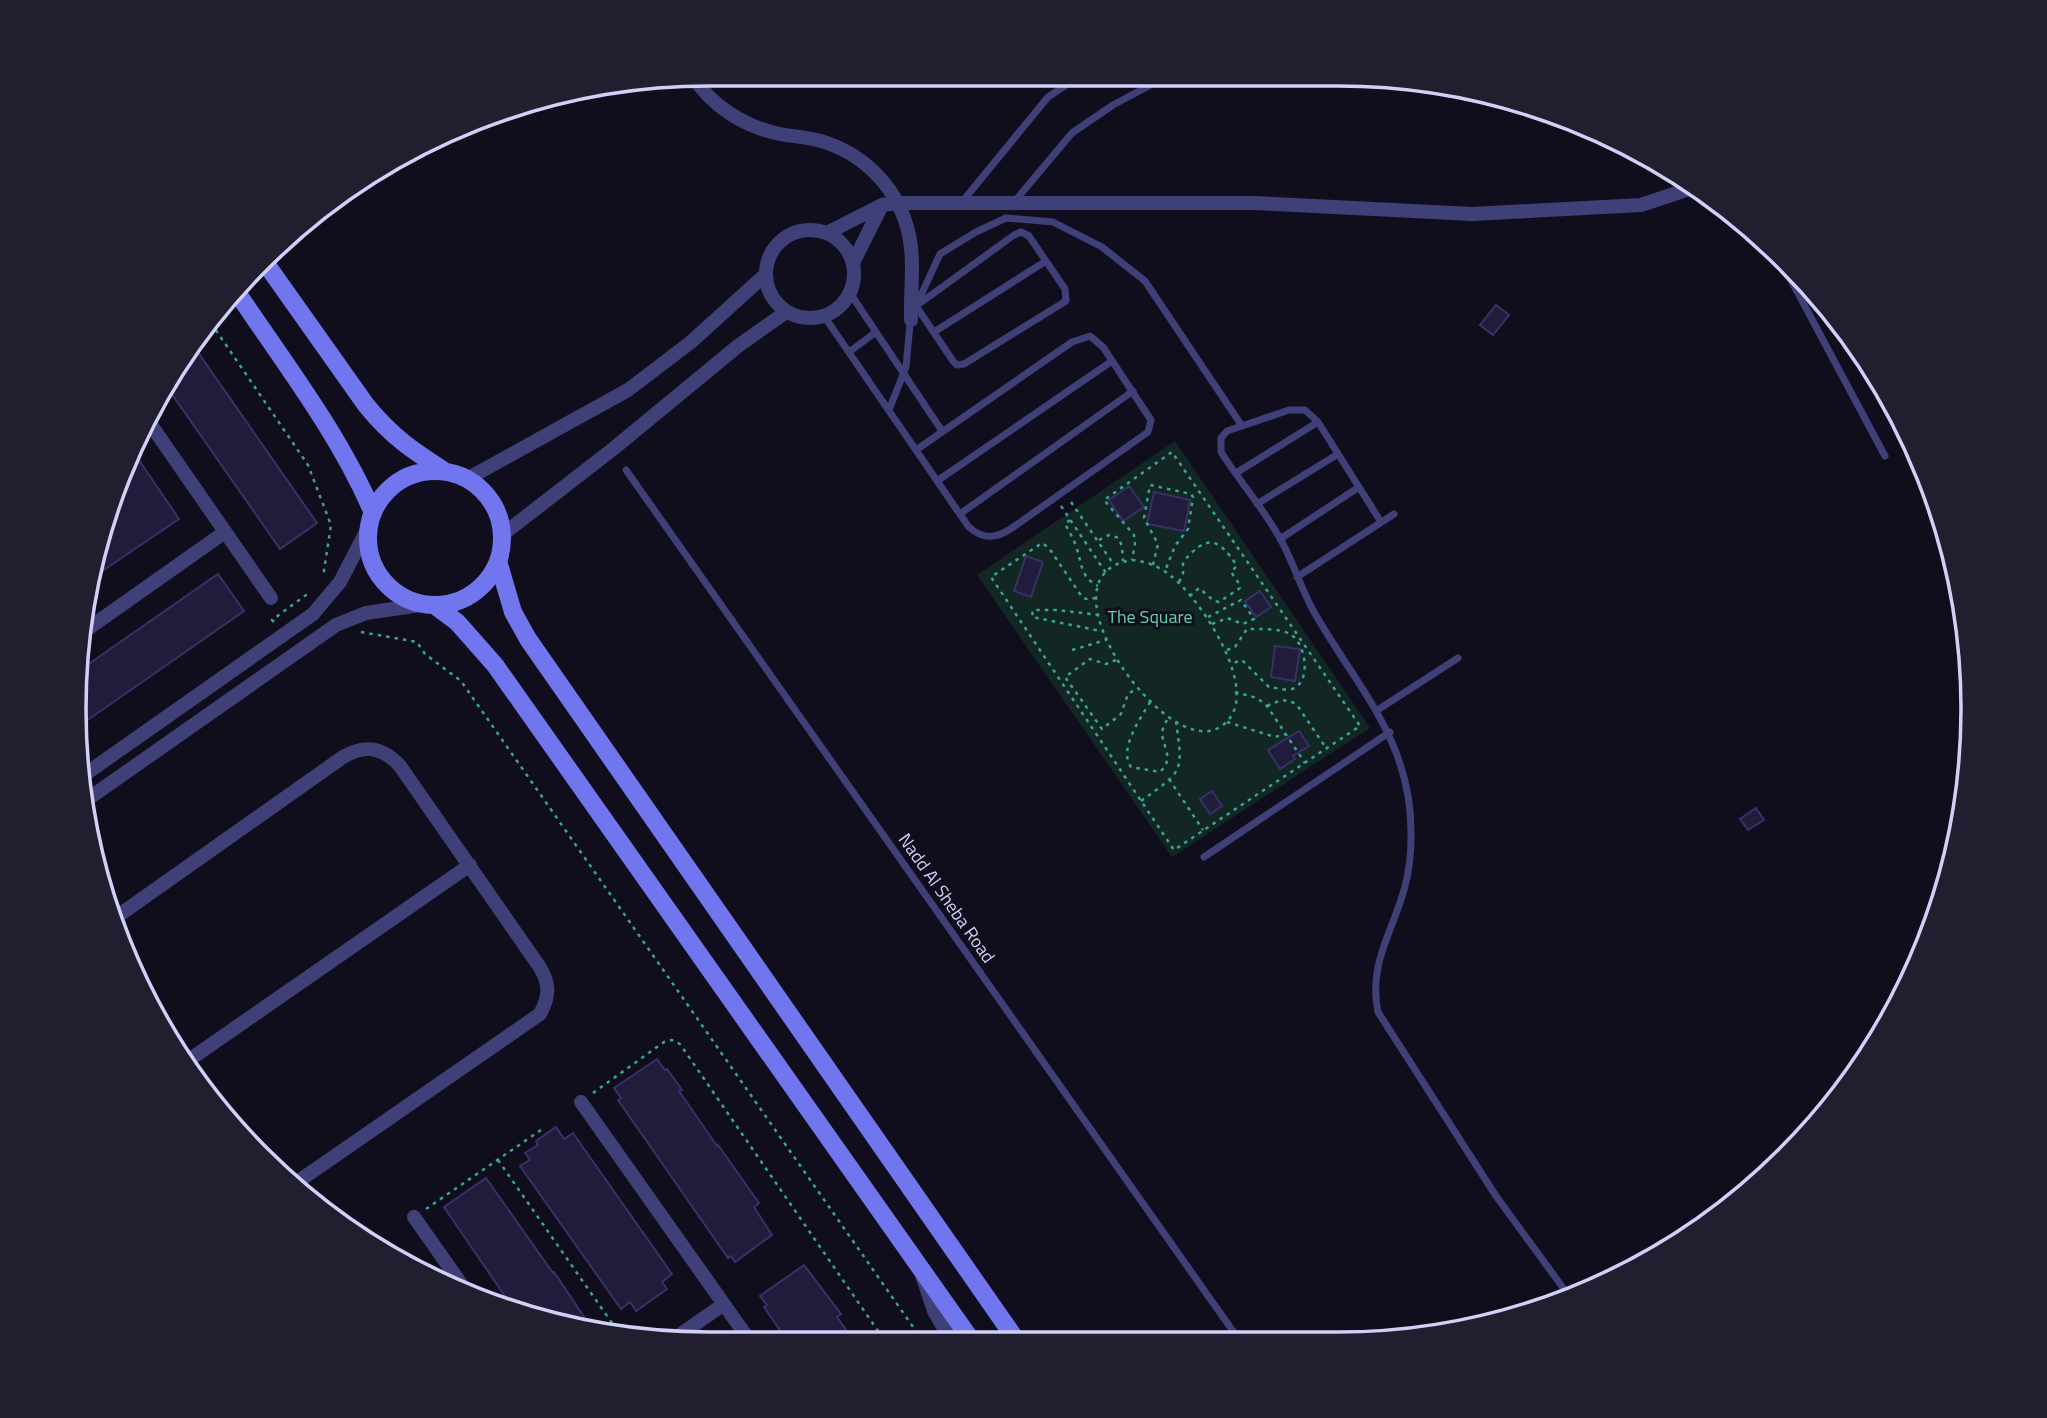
<svg xmlns="http://www.w3.org/2000/svg" width="2047" height="1418" font-family="'Titillium Web',sans-serif">
  <style>
    .green { fill: #122624 }
    .building { fill: #211c3c; stroke: #383165; stroke-width: 2 }
    .lines { fill: none; stroke-linecap: round; stroke-linejoin: round }
    .path { stroke: #3ba295; stroke-width: 2.5; stroke-dasharray: 3.5 5; stroke-linecap: butt }
    .lane { stroke: #3e4077; stroke-width: 7 }
    .street { stroke: #3e4077; stroke-width: 14 }
    .secondary { stroke: #7176ef; stroke-width: 18 }
    .labels { text-anchor: middle; dominant-baseline: central; stroke-width: 6; stroke-linejoin: round; paint-order: stroke }
    .park-label { font-size: 18px; fill: #65d0ae; stroke: #100e1d }
    .street-label { font-size: 18px; fill: #d2d0f9; stroke: #100e1d }
    .rim { fill: none; stroke: #d2d0f9; stroke-width: 3.5 }
  </style>
  <rect width="100%" height="100%" fill="#100e1d"/>
  <path class="green" d="M1175,441L1370,728L1172,857L977,575Z"/>
  <path class="building" d="M1496,305L1509,315L1493,335L1480,325Z
    M195,348L317,523L280,549L169,390Z
    M132,450L179,519L92,578L122,465Z
    M1129,486L1144,507L1123,521L1109,500Z
    M1154,492L1190,500L1184,531L1147,524Z
    M1026,556L1043,562L1031,597L1014,591Z
    M218,574L244,611L82,724L80,670Z
    M1260,591L1271,607L1256,617L1245,601Z
    M1275,646L1300,649L1295,681L1271,677Z
    M1299,731L1309,746L1293,756L1295,759L1280,769L1268,750Z
    M1212,791L1222,806L1210,814L1200,799Z
    M1756,808L1764,820L1748,830L1740,819Z
    M657,1059L665,1070L667,1069L682,1090L679,1091L717,1146L718,1145L759,1203L754,1207L772,1235L735,1262L731,1256L728,1258L618,1100L621,1098L614,1088Z
    M556,1127L564,1139L573,1133L672,1274L662,1282L667,1289L636,1311L630,1302L621,1309L520,1166L530,1160L525,1153L538,1145L536,1141Z
    M486,1178L553,1273L554,1272L595,1333L585,1332L518,1312L512,1304L511,1305L444,1207Z
    M804,1265L841,1314L837,1317L857,1345H790L764,1307L767,1305L760,1296Z"/>
  <g class="lines">
    <path class="path" d="M211,323L308,465L331,525L323,577
      M1071,502L1114,565
      M1061,506L1106,573
      M1070,520L1065,524C1069,531 1073,538 1076,546C1082,563 1080,577 1098,586
      M1099,540L1109,535L1119,538L1122,547L1123,561
      M1132,560C1146,561 1160,567 1171,576C1200,598 1268,698 1220,727C1212,732 1204,732 1195,730C1138,717 1044,573 1132,560Z
      M1153,565L1158,544L1144,518L1150,485L1191,494L1193,497L1188,529L1175,546L1165,571
      M1179,582L1183,574V562C1206,535 1218,536 1237,566L1231,572L1240,585V588L1219,602L1214,601L1199,588L1190,596
      M1096,598L1086,599L1082,597L1049,548L1042,543L991,577L1174,850L1360,726L1172,452L1104,500L1134,535L1135,544L1132,560
      M1099,615L1057,610H1033L1032,617L1101,631
      M1208,617L1241,600L1254,619L1243,624L1227,618L1212,624
      M274,622L272,620L310,592
      M361,632L417,642L425,654L461,681L925,1344
      M1072,650L1106,640
      M1227,650L1235,647L1247,629C1259,629 1279,628 1290,634C1305,642 1311,677 1296,687C1290,692 1276,688 1269,687L1242,660L1230,664
      M1116,660L1106,664L1090,659L1065,677L1102,729L1121,714L1128,694L1136,689
      M1235,692L1257,698L1267,706L1305,763
      M1150,702C1141,718 1118,749 1131,767L1160,772C1174,759 1164,749 1162,734C1162,728 1166,723 1168,717
      M1267,706C1278,701 1286,697 1297,705L1326,748
      M1227,722L1275,737L1286,734
      M1169,779L1203,830
      M1141,801C1184,770 1183,773 1176,721
      M593,1093L664,1042L672,1040L680,1044L887,1344
      M498,1160L621,1336
      M426,1209L541,1130
      M373,1247L374,1246"/>
    <path class="lane" d="M1015,201L1072,133L1113,105L1171,74
      M962,202L1048,97L1083,74
      M1776,252L1885,456
      M850,293L942,431
      M824,316L968,526C982,540 996,539 1012,528L1148,432L1151,420L1103,347L1090,336L1072,342L916,450
      M934,332L1046,261
      M849,352L876,332
      M889,410L906,367L910,324L916,306L1014,235L1021,232L1029,236L1065,289L1066,301L964,364L957,365L953,361L916,306L940,254L976,232L1006,218L1053,222L1102,247L1145,281L1242,426
      M626,470L1242,1344
      M1236,473L1318,422
      M937,481L1112,361
      M1257,504L1338,454
      M960,514L1133,391
      M1381,522L1318,422L1305,410H1289L1227,431L1221,438V452C1240,482 1264,509 1281,540C1294,564 1301,589 1314,612C1358,689 1413,742 1411,837C1411,855 1409,873 1404,890C1392,933 1368,965 1378,1012L1496,1196L1569,1296
      M1280,539L1359,487
      M1297,577L1394,514
      M1376,711L1458,658
      M1204,857L1390,732"/>
    <path class="street" d="M693,76C711,106 745,127 780,134C795,137 812,137 827,143C868,157 900,192 909,235C915,263 910,292 911,320
      M882,205L897,203H1255L1472,214L1641,205L1689,189
      M766 274a44 44 0 1 1 88 0a44 44 0 1 1-88 0Z
      M827,233L882,205L853,263
      M149,422L271,598
      M467,479L628,390L691,342L765,275
      M502,535L613,449L738,346L786,312
      M79,635L225,532
      M84,775L313,614L340,582L370,524
      M85,801L336,625L366,613L427,604
      M115,918L343,757C365,744 383,747 400,766L539,966C550,983 550,996 540,1014L293,1185
      M189,1060L470,865
      M581,1102L752,1344
      M414,1217L471,1298
      M922,1275L934,1311L953,1344
      M671,1341L724,1304"/>
    <path class="secondary" d="M264,261L366,405C392,437 412,450 446,472
      M234,288C282,360 339,433 373,513
      M368 538a67 67 0 1 1 134 0a67 67 0 1 1-134 0Z
      M498,561L513,612L528,639L1019,1344
      M434,605L457,622L495,665L974,1344"/>
  </g>
  <g class="labels">
    <g class="park-label">
      <text x="1150" y="616">The Square</text>
    </g>
    <g class="street-label">
      <text transform="translate(947 898) rotate(55)">Nadd Al Sheba Road</text>
    </g>
  </g>
  <path d="M0 0H2047V1418H0ZM709 86H1338A623 623 0 0 1 1961 709V709A623 623 0 0 1 1338 1332H709A623 623 0 0 1 86 709V709A623 623 0 0 1 709 86Z" fill="#201e2f" fill-rule="evenodd"/>
  <path class="rim" d="M709 86H1338A623 623 0 0 1 1961 709V709A623 623 0 0 1 1338 1332H709A623 623 0 0 1 86 709V709A623 623 0 0 1 709 86Z"/>
</svg>
